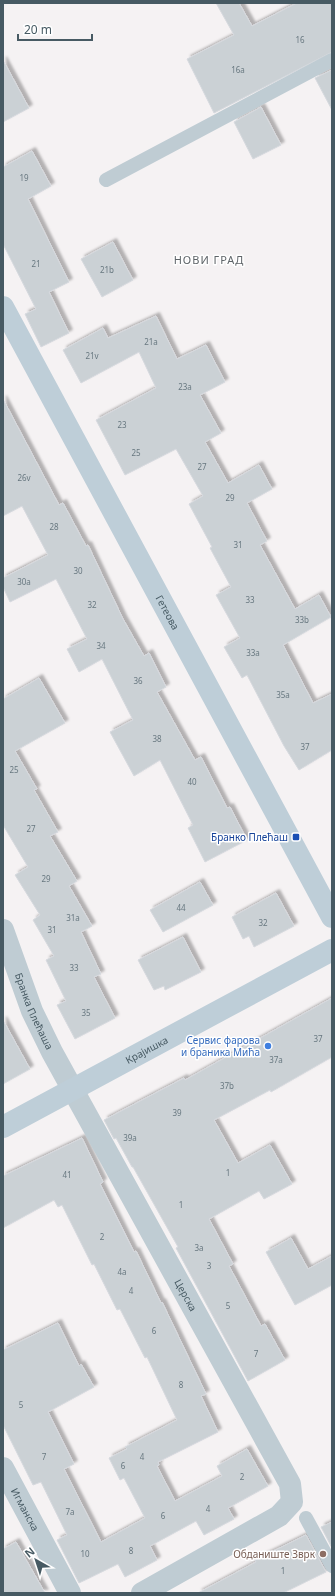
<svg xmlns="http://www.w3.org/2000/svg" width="335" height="1596" font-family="'Noto Sans',sans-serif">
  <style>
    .building { fill: #cbd1d5; stroke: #d6d9de; filter: url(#shadow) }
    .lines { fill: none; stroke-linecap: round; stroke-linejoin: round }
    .service { stroke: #bfccd3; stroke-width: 14 }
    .minor { stroke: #bfccd3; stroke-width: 22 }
    .secondary { stroke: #beced8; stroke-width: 22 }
    .transit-dot { fill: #1a4fb4; stroke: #fff; stroke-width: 1.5 }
    .shop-dot { fill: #3f7fe0; stroke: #fff; stroke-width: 1.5 }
    .education-dot { fill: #8d6e63; stroke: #fff; stroke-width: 1.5 }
    .labels { text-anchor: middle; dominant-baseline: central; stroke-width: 3; stroke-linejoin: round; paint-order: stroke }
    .number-label { font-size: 8px; fill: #687880 }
    .street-label { font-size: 10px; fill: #475a63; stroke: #fff }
    .transit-label { font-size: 10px; fill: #164399; stroke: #fff; text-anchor: end }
    .shop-label { font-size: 10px; fill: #366cbe; stroke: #fff; text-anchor: end }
    .education-label { font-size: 10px; fill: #785e54; stroke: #fff; text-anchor: end }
    .neighbourhood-label { font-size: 11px; letter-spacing: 1px; fill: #5e6468; stroke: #fff }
  </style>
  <defs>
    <filter id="shadow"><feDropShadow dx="3.5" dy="-3.5" stdDeviation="1" flood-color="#0004"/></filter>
  </defs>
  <rect width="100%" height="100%" fill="#f5f2f3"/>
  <path class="building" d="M216,3H239L252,26L297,3H332V52L214,113L187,59L234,35Z
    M3,60L29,108L3,122Z
    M332,70V110L315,78Z
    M261,107L281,145L253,159L234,122Z
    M32,151L51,186L28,199L69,282L49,292L69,333L41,347L25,314L36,309L3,244V167Z
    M113,242L133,280L102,297L81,259Z
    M156,316L177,359L206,345L225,382L200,395L221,433L205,442L228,483L259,465L272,489L247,503L267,541L260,545L295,609L319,595L331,617L283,645L313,703L332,694V750L299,770L284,746L247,675L242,678L224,647L240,638L216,595L231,587L210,548L212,547L189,504L203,496L176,449L125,475L96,420L156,388L139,352L81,383L63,350L103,328L108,338Z
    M3,399L59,505L63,503L86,546L88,545L123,619L144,656L149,653L166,687L157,692L195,760L201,757L227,808L230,807L247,840L205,862L188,828L193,825L160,760L134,776L110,732L133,720L102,659L79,672L67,649L87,639L56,579L10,602L3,587V578L48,555L22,506L3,516Z
    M39,678L65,723L15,751L37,789L34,790L58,832L50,836L77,881L69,886L92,926L81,932L101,974L94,977L115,1018L75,1039L57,1005L66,1001L46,960L54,956L33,920L40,915L15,875L28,867L3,825V699Z
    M200,882L213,905L163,932L150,910Z
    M276,893L294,926L254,947L249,936L243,939L232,917Z
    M183,937L201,972L165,990L164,986L154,990L138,960Z
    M332,998V1057L271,1092L270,1090L214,1120L238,1163L270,1145L292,1184L264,1199L259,1191L209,1219L233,1264L229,1266L261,1326L265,1324L285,1360L248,1381L176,1248L178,1247L133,1167H132L116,1138L114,1139L104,1120L184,1078L185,1080Z
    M3,1020L30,1069L3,1084Z
    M82,1138L103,1182L100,1184L134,1252L136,1251L161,1303L162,1302L206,1394L201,1396L218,1432L158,1462L159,1465L157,1466L175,1501L222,1476L217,1466L247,1449L268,1486L228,1508L234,1519L204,1535L196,1521L150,1546L157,1560L125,1577L118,1564L79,1583L57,1540L67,1535L41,1482L33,1485L3,1425V1350L58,1323L79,1366L81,1364L94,1387L48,1412L74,1464L64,1469L101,1542L145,1518L124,1478L120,1480L109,1458L127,1449L125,1447L177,1420L147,1357L145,1358L120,1309L117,1310L94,1264L92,1265L62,1205L58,1207L54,1200L3,1228V1176Z
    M291,1238L308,1269L332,1256V1285L295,1305L266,1252Z
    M332,1522V1548L321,1527Z
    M306,1535L326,1572L283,1593H198L256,1562L255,1560Z
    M16,1542L45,1593H3V1549Z"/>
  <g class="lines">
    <path class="service" d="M106,180L332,60
      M306,1518L332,1566"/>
    <g class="minor">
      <path id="s1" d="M3,930L32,1011L52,1052L290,1484L292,1502L279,1516L142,1593"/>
      <path id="s2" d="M3,1468L70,1593"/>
    </g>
    <g class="secondary">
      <path id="s3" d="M3,307L332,917"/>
      <path id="s4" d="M3,1127L332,950"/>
    </g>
  </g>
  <rect class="transit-dot" x="292" y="833" width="8" height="8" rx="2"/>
  <circle class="shop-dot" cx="268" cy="1046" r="4"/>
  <circle class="education-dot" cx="323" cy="1554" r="4"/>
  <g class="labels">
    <g class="number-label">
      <text x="300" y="39">16</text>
      <text x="238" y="69">16a</text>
      <text x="24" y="177">19</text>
      <text x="36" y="263">21</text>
      <text x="107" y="269">21b</text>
      <text x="151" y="341">21a</text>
      <text x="92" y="355">21v</text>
      <text x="185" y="386">23a</text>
      <text x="122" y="424">23</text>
      <text x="136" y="452">25</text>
      <text x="202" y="466">27</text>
      <text x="24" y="477">26v</text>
      <text x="230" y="497">29</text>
      <text x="54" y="526">28</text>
      <text x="238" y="544">31</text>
      <text x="78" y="570">30</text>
      <text x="24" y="581">30a</text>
      <text x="250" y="599">33</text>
      <text x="92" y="604">32</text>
      <text x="302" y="619">33b</text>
      <text x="101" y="645">34</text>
      <text x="253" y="652">33a</text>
      <text x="138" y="680">36</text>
      <text x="283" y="694">35a</text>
      <text x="157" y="738">38</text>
      <text x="305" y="746">37</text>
      <text x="14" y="769">25</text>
      <text x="192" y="781">40</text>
      <text x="31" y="828">27</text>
      <text x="46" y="878">29</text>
      <text x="181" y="907">44</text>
      <text x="73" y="917">31a</text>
      <text x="263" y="922">32</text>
      <text x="52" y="929">31</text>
      <text x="74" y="967">33</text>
      <text x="86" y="1012">35</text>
      <text x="318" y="1038">37</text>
      <text x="276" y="1059">37a</text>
      <text x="227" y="1085">37b</text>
      <text x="177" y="1112">39</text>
      <text x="130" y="1137">39a</text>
      <text x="228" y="1172">1</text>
      <text x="67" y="1174">41</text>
      <text x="181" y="1204">1</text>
      <text x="102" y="1236">2</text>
      <text x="199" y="1247">3a</text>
      <text x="209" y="1265">3</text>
      <text x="122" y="1271">4a</text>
      <text x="131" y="1290">4</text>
      <text x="228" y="1305">5</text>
      <text x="154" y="1330">6</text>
      <text x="256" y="1353">7</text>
      <text x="181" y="1384">8</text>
      <text x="21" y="1404">5</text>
      <text x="44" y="1456">7</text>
      <text x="142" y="1456">4</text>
      <text x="123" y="1465">6</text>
      <text x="242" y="1476">2</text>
      <text x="208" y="1508">4</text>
      <text x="70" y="1511">7a</text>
      <text x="163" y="1515">6</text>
      <text x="131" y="1550">8</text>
      <text x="85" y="1553">10</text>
      <text x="283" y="1570">1</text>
    </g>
    <g class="street-label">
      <text stroke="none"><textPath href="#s3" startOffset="347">Гетеова</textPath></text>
      <text stroke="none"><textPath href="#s1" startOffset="87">Бранка Плећаша</textPath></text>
      <text stroke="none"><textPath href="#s4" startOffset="163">Крајишка</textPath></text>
      <text stroke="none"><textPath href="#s1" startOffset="409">Церска</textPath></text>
      <text stroke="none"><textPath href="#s2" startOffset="47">Игманска</textPath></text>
    </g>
    <g class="transit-label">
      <text x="288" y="837">Бранко Плећаш</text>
    </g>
    <g class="shop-label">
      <text x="260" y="1040">Сервис фарова<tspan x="260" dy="12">и браника Мића</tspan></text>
    </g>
    <g class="education-label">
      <text x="315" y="1554">Обданиште Зврк</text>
    </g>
    <g class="neighbourhood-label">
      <text x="209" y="259">НОВИ ГРАД</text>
    </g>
  </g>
  <rect width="335" height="1596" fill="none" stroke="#475a63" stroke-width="8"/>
  <g transform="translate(36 1560) rotate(321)" stroke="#ffffff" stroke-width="3" paint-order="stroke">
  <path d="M0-3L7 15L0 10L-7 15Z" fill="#475a63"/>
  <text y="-6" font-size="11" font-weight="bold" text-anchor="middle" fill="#475a63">N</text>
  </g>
  <path d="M18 34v6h74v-6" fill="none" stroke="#475a63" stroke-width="2"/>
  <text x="24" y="34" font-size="12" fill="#475a63" stroke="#ffffff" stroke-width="3" paint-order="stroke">20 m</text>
</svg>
